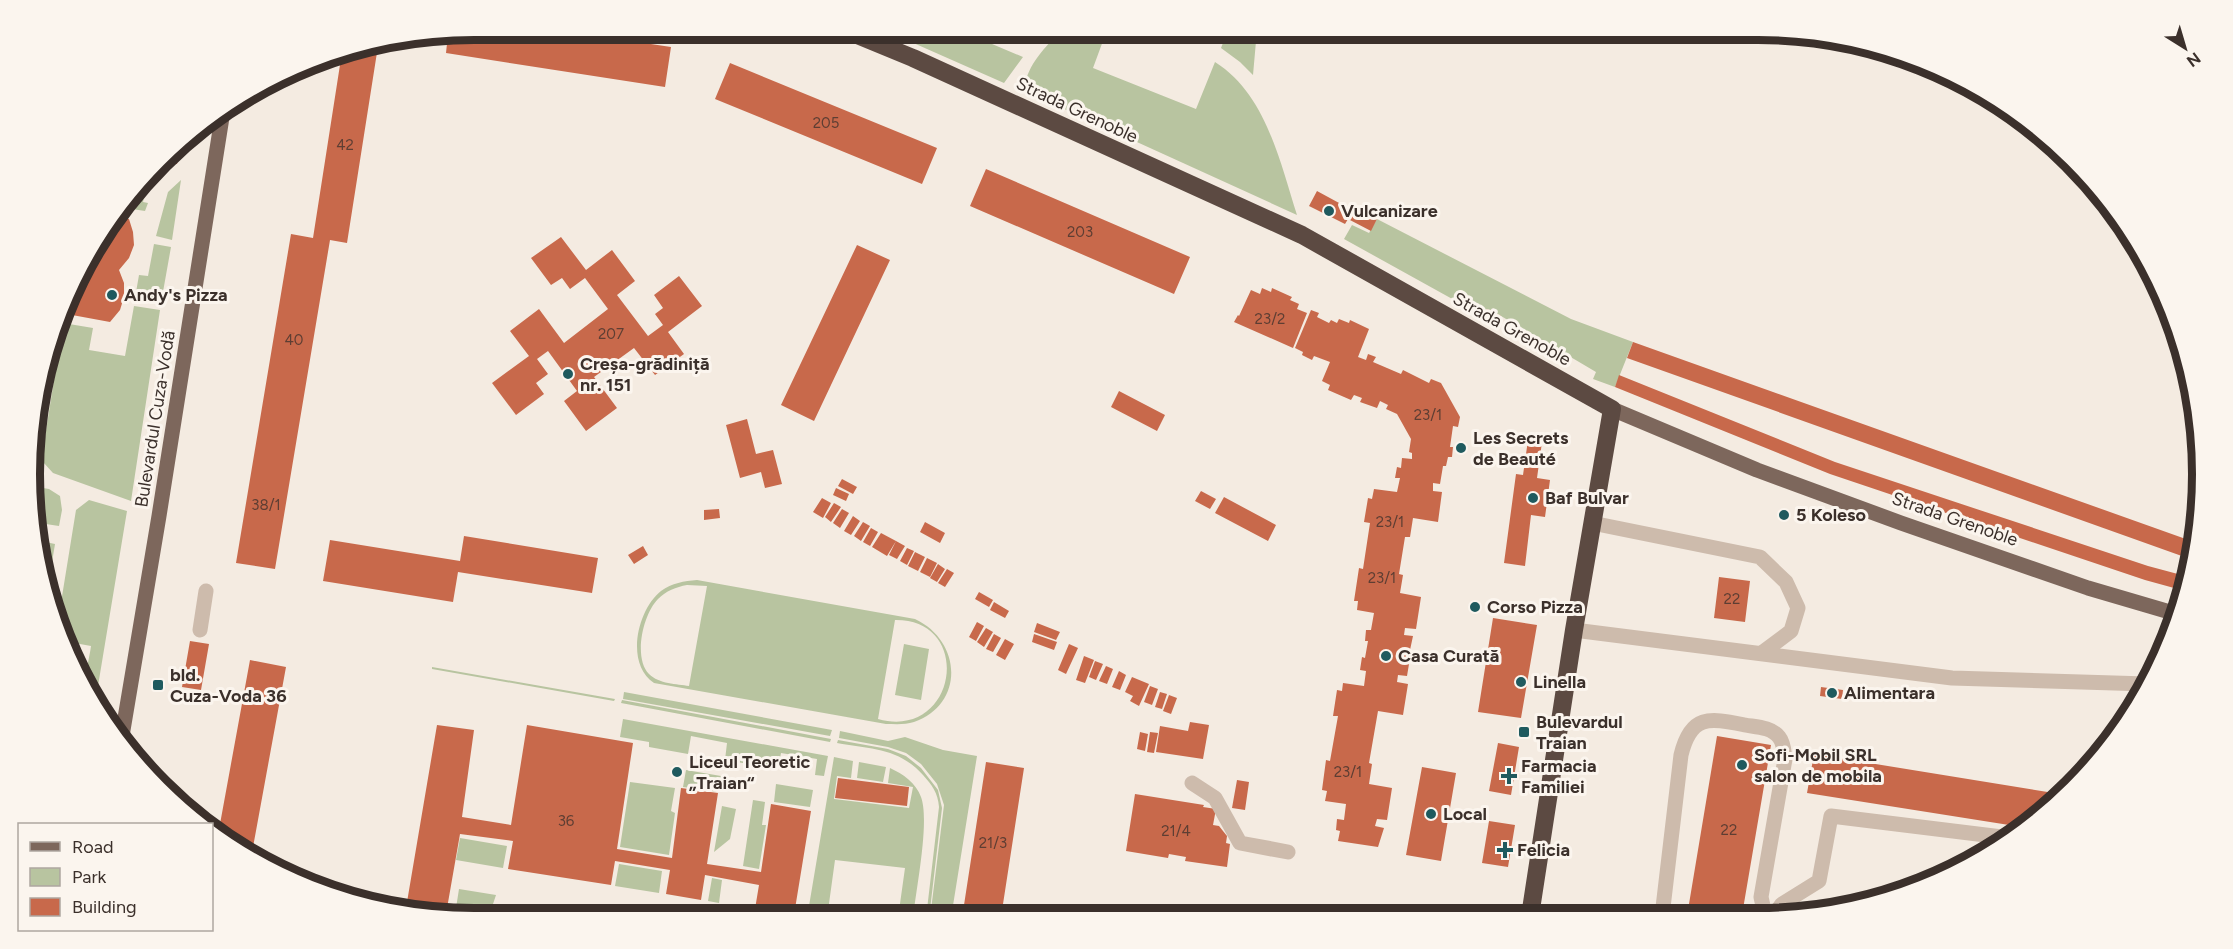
<svg xmlns="http://www.w3.org/2000/svg" width="2233" height="949" font-family="Figtree,sans-serif">
  <style>
    .green { fill: #b8c4a0; fill-rule: evenodd }
    .building { fill: #c8694b }
    .lines { fill: none; stroke-linecap: round; stroke-linejoin: round }
    .minor { stroke: #cdbbac; stroke-width: 15 }
    .major { stroke: #7d675c; stroke-width: 15 }
    .highway { stroke: #5c4a42; stroke-width: 18 }
    .poi-dot { fill: #1f5a5e; stroke: #fbf5ee; stroke-width: 2 }
    .labels { text-anchor: middle; dominant-baseline: central; stroke-width: 6; stroke-linejoin: round; paint-order: stroke }
    .number-label { font-size: 15px; fill: #5e3e33 }
    .street-label { font-size: 18px; fill: #3b302b; stroke: #fbf5ee }
    .poi-label { font-size: 18px; font-weight: bold; fill: #3b302b; stroke: #fbf5ee; text-anchor: start }
    .rim { fill: none; stroke: #3b302b; stroke-width: 8 }
  </style>
  <rect width="100%" height="100%" fill="#f4ebe1"/>
  <path class="green" d="M884,30H959L1023,57L1004,83Z
    M1062,30H1107L1093,68L1196,109L1215,62C1266,94 1280,162 1297,215L1027,92L1024,88C1028,64 1045,47 1062,30Z
    M1228,30H1257L1253,75L1240,62L1221,48Z
    M152,177H154L153,186L147,185L143,202L148,203L145,211L132,209V205L129,204Z
    M181,180L172,240L156,236L168,192Z
    M1377,219L1571,319L1633,342L1615,387L1593,379L1596,372L1501,316L1487,309L1483,316L1344,239L1352,225L1369,233Z
    M154,244L171,247L161,303L135,298L139,275L148,276Z
    M134,306L160,310L131,501L53,473L43,462L42,456L63,323L93,328L89,350L125,356Z
    M31,486L49,489L60,496L62,510L59,526L39,523L42,506L33,504Z
    M89,500L127,511L95,704C80,685 88,668 91,646L69,642L59,615L76,510Z
    M36,540L55,544L49,580L45,579L38,561Z
    M697,580L915,619C962,641 965,704 914,722C905,725 895,724 886,724L654,683C625,664 637,610 661,591C672,583 684,581 697,580ZM687,585L707,586L689,686C677,684 659,684 649,674C633,658 643,614 658,599C666,591 676,587 687,585ZM895,620C975,619 957,741 878,719Z
    M904,644L929,649L921,700L895,695Z
    M432,667L615,699L614,701L432,669Z
    M624,692L832,730L830,736L623,699Z
    M622,700L831,739L830,742L621,703Z
    M623,719L828,756L824,776L815,775L817,759L781,753L778,769L725,760L727,743L691,736L688,754L649,747V742L620,737Z
    M840,731L888,741L905,737L943,750L977,756L951,918H930L944,805L937,784L921,764L906,753L888,747L839,738Z
    M838,740L888,749L906,756L921,768L938,790L942,808L929,918H926L939,807C938,793 932,785 923,775C899,748 871,749 837,743Z
    M834,757L853,761L851,778L837,776L834,799L909,808L913,787L888,783L890,768C903,774 916,783 921,797C930,821 916,889 913,918H898L905,868L835,860L827,918H807Z
    M859,762L886,767L883,782L857,778Z
    M686,770L721,776L719,792L683,787Z
    M630,782L675,788L671,811L675,813L669,855L620,847Z
    M776,784L813,790L810,807L774,802Z
    M753,800L765,802L762,825H766L759,869L743,866Z
    M722,806L736,809L730,839L714,852Z
    M460,838L507,846L503,868L456,860Z
    M619,864L662,871L659,893L615,886Z
    M712,878L722,880L719,903L708,901Z
    M459,889L496,895L490,913L456,908Z"/>
  <path class="building" d="M474,30H557L671,47L665,87L446,53L448,34Z
    M378,46L347,243L330,240L275,569L236,563L291,234L313,238L342,52Z
    M730,63L937,148L922,184L715,99Z
    M181,141L177,164L164,162L176,147Z
    M986,169L1190,257L1174,294L970,206Z
    M1317,191L1352,210L1354,207L1377,219L1371,231L1348,219L1345,224L1309,206Z
    M118,217L129,219L133,232L134,245L129,258L119,270L124,283V297L120,310L110,322L72,315L78,283L89,253Z
    M561,237L586,270L612,250L635,281L617,295L648,336L663,325L655,314L663,308L654,295L679,276L702,306L668,332L684,354L655,375L634,348L594,377L617,408L586,431L564,401L577,391L548,351L537,359L548,374L536,383L544,394L516,415L492,383L529,356L510,331L539,309L564,343L608,309L585,278L570,289L562,278L551,285L531,258Z
    M857,245L890,260L814,421L781,405Z
    M1262,288L1271,292L1272,288L1292,297L1290,300L1299,304L1297,309L1307,313L1293,348L1234,322L1238,315L1239,316L1251,290L1260,294Z
    M1487,309L1501,316L1497,323L1483,316Z
    M1311,310L1319,313L1317,317L1329,323L1331,320L1337,323L1339,319L1349,323L1350,320L1369,329L1358,357L1366,360L1368,354L1376,357L1373,362L1401,374L1403,370L1429,383L1431,379L1441,383L1460,417L1458,427L1453,426L1450,447H1453L1452,457H1448L1446,466H1443L1440,484L1433,483V491L1442,492L1438,522L1413,518L1410,537H1405L1399,574L1403,575L1400,593L1421,597L1416,629L1405,628L1404,635L1413,636L1407,664H1409L1407,676L1398,675L1397,682L1408,684L1403,715L1378,711L1369,763L1372,764L1369,784L1392,788L1387,820L1377,819L1375,826L1384,828L1378,847L1338,841L1340,831L1336,830L1337,819L1344,820L1346,804L1325,801L1327,791L1322,790L1326,760L1330,761L1338,716H1333L1337,690L1342,691L1343,683L1364,686L1366,671L1360,670L1362,657L1365,658L1368,641H1365L1366,630H1371L1374,613L1357,610L1358,601H1354L1359,568L1363,569L1370,523L1364,522L1368,498L1372,499L1374,489L1397,492L1400,478H1395L1397,467L1401,468L1402,458L1412,459V453L1409,452L1411,439L1397,414L1386,409L1388,405L1380,401L1377,408L1360,402L1362,398L1354,395L1351,400L1328,390L1330,385L1322,381L1330,362L1314,356L1312,360L1302,355L1303,352L1295,348Z
    M1633,342L2197,543L2193,560L1627,358Z
    M1619,375L1835,462L2148,566L2189,577L2185,591L2145,580L1830,474L1615,387Z
    M1119,391L1165,415L1157,431L1111,407Z
    M747,419L756,454L773,450L782,484L765,488L761,472L740,478L726,425Z
    M1529,433L1543,435L1537,478L1550,480L1545,517L1531,515L1525,566L1504,563L1516,474L1523,475Z
    M842,479L857,487L853,494L838,486Z
    M836,488L849,494L846,501L833,495Z
    M1201,491L1216,499L1210,509L1195,501Z
    M1224,497L1276,525L1268,541L1215,513Z
    M822,498L831,503L823,518L813,512Z
    M834,503L841,507L831,522L825,517Z
    M33,504L42,505L37,534H36Z
    M719,509L720,518L704,520V510Z
    M842,509L849,513L840,528L833,523Z
    M853,516L860,521L851,535L844,531Z
    M863,522L870,526L861,541L854,536Z
    M925,522L945,533L940,543L920,532Z
    M871,528L878,532L870,546L863,542Z
    M881,533L896,541L887,556L872,547Z
    M464,536L598,558L592,593L458,572L453,602L323,581L330,540L460,561Z
    M896,541L905,546L897,559L889,555Z
    M643,546L648,555L634,564L628,555Z
    M907,548L914,551L907,565L900,561Z
    M915,552L925,557L918,571L908,566Z
    M927,558L937,563L930,577L920,572Z
    M938,564L945,569L937,582L930,578Z
    M947,569L954,573L945,587L938,583Z
    M1719,577L1750,581L1745,622L1714,618Z
    M979,592L993,600L989,607L975,599Z
    M994,602L1009,611L1005,618L990,610Z
    M1493,618L1537,625L1521,718L1478,712Z
    M977,622L984,626L976,641L969,637Z
    M1037,623L1060,632L1056,640L1034,632Z
    M986,628L993,632L984,647L977,642Z
    M994,634L1001,638L993,652L986,649Z
    M1034,634L1057,642L1054,650L1032,642Z
    M1005,639L1014,644L1005,660L996,655Z
    M190,641L209,644L201,690L182,687Z
    M1069,644L1078,648L1066,674L1058,670Z
    M1084,656L1094,660L1085,683L1076,680Z
    M250,660L286,667L251,858L218,835Z
    M1095,661L1103,664L1096,680L1089,677Z
    M1106,666L1113,669L1107,684L1099,681Z
    M1119,671L1126,675L1120,690L1112,687Z
    M1132,677L1149,684L1139,706L1130,701L1133,696L1125,692Z
    M1150,686L1158,689L1152,705L1144,702Z
    M1821,687L1843,690L1842,699L1820,696Z
    M1160,692L1167,694L1162,709L1155,707Z
    M1169,695L1177,698L1171,714L1163,711Z
    M1190,722L1209,725L1203,759L1156,752L1160,726L1188,731Z
    M437,725L474,730L462,817L511,825L527,725L633,743L617,849L672,858L681,788L718,793L707,864L761,872L771,804L811,811L794,915L755,909L759,885L705,875L701,900L666,894L670,870L615,861L611,885L508,869L513,841L460,834L446,914L406,908Z
    M1140,732L1148,734L1145,751L1137,749Z
    M1150,732L1158,733L1154,753L1147,752Z
    M1717,736L1771,745L1742,915L1687,916Z
    M1498,743L1519,747L1511,795L1489,791Z
    M1814,754L2060,794L2028,828L1807,793Z
    M986,762L1024,768L1001,917L962,918Z
    M1422,767L1456,773L1441,861L1406,855Z
    M838,778L909,787L907,806L835,798Z
    M1237,780L1249,782L1245,810L1232,808Z
    M1135,794L1204,805L1203,807L1216,809L1213,825L1219,826L1227,836L1226,843L1230,844L1227,867L1185,861L1186,857L1169,854L1168,858L1126,851Z
    M1489,821L1515,825L1508,867L1482,863Z"/>
  <g class="lines">
    <path class="minor" d="M1592,523L1760,557L1786,582L1798,608L1791,631L1763,652
      M200,630L206,591
      M1574,630L1952,678L2147,684
      M2138,702L2143,685
      M1192,783L1215,798L1240,843L1288,852
      M1774,915L1782,904L1819,881L1831,816L2010,838
      M1662,916L1681,755C1691,714 1709,718 1745,725C1756,727 1771,727 1779,737C1784,743 1784,752 1785,759L1761,897L1765,915"/>
    <path class="major" d="M1612,409L1757,470L1901,523L2088,588L2180,615
      M122,736L159,516L223,111"/>
    <path class="highway" d="M845,30L913,58L1302,235L1612,409L1574,630L1530,916"/>
  </g>
  <g class="poi-dot">
    <circle cx="1329" cy="211" r="6"/>
    <circle cx="112" cy="295" r="6"/>
    <circle cx="568" cy="374" r="6"/>
    <circle cx="1461" cy="448" r="6"/>
    <circle cx="1533" cy="498" r="6"/>
    <circle cx="1784" cy="515" r="6"/>
    <circle cx="1475" cy="607" r="6"/>
    <circle cx="1386" cy="656" r="6"/>
    <circle cx="1521" cy="682" r="6"/>
    <rect x="152" y="679" width="12" height="12" rx="3"/>
    <circle cx="1832" cy="693" r="6"/>
    <rect x="1518" y="726" width="12" height="12" rx="3"/>
    <circle cx="1742" cy="765" r="6"/>
    <circle cx="677" cy="772" r="6"/>
    <path d="M1506 767h6v6h6v6h-6v6h-6v-6h-6v-6h6z"/>
    <circle cx="1431" cy="814" r="6"/>
    <path d="M1502 841h6v6h6v6h-6v6h-6v-6h-6v-6h6z"/>
  </g>
  <g class="labels">
    <g class="number-label">
      <text x="826" y="123">205</text>
      <text x="345" y="145">42</text>
      <text x="1080" y="232">203</text>
      <text x="1270" y="319">23/2</text>
      <text x="611" y="334">207</text>
      <text x="294" y="340">40</text>
      <text x="1428" y="415">23/1</text>
      <text x="266" y="505">38/1</text>
      <text x="1390" y="522">23/1</text>
      <text x="1382" y="578">23/1</text>
      <text x="1732" y="599">22</text>
      <text x="1348" y="772">23/1</text>
      <text x="566" y="821">36</text>
      <text x="1729" y="830">22</text>
      <text x="1176" y="831">21/4</text>
      <text x="993" y="843">21/3</text>
    </g>
    <g class="street-label">
      <text transform="translate(1077 110) rotate(25)">Strada Grenoble</text>
      <text transform="translate(1512 329) rotate(29)">Strada Grenoble</text>
      <text transform="translate(155 419) rotate(-81)">Bulevardul Cuza-Vodă</text>
      <text transform="translate(1955 519) rotate(19)">Strada Grenoble</text>
    </g>
    <g class="poi-label">
      <text x="1341" y="211">Vulcanizare</text>
      <text x="124" y="295">Andy's Pizza</text>
      <text x="580" y="364">Creșa-grădiniță<tspan x="580" dy="21">nr. 151</tspan></text>
      <text x="1473" y="438">Les Secrets<tspan x="1473" dy="21">de Beauté</tspan></text>
      <text x="1545" y="498">Baf Bulvar</text>
      <text x="1796" y="515">5 Koleso</text>
      <text x="1487" y="607">Corso Pizza</text>
      <text x="1398" y="656">Casa Curată</text>
      <text x="170" y="675">bld.<tspan x="170" dy="21">Cuza-Voda 36</tspan></text>
      <text x="1533" y="682">Linella</text>
      <text x="1844" y="693">Alimentara</text>
      <text x="1536" y="722">Bulevardul<tspan x="1536" dy="21">Traian</tspan></text>
      <text x="1754" y="755">Sofi-Mobil SRL<tspan x="1754" dy="21">salon de mobila</tspan></text>
      <text x="689" y="762">Liceul Teoretic<tspan x="689" dy="21">„Traian“</tspan></text>
      <text x="1521" y="766">Farmacia<tspan x="1521" dy="21">Familiei</tspan></text>
      <text x="1443" y="814">Local</text>
      <text x="1517" y="850">Felicia</text>
    </g>
  </g>
  <path d="M0 0H2233V949H0ZM474 40H1758A434 434 0 0 1 2192 474V474A434 434 0 0 1 1758 908H474A434 434 0 0 1 40 474V474A434 434 0 0 1 474 40Z" fill="#fbf5ee" fill-rule="evenodd"/>
  <path class="rim" d="M474 40H1758A434 434 0 0 1 2192 474V474A434 434 0 0 1 1758 908H474A434 434 0 0 1 40 474V474A434 434 0 0 1 474 40Z"/>
  <rect x="18" y="823" width="195" height="108" fill="#fbf5ee" stroke="#aea6a0" stroke-width="1.5"/>
  <rect x="30" y="842" width="30" height="9" fill="#7d675c" stroke="#aea6a0" stroke-width="1.5"/>
  <text x="72" y="853" font-size="18" fill="#3b302b">Road</text>
  <rect x="30" y="868" width="30" height="18" fill="#b8c4a0" stroke="#aea6a0" stroke-width="1.5"/>
  <text x="72" y="883" font-size="18" fill="#3b302b">Park</text>
  <rect x="30" y="898" width="30" height="18" fill="#c8694b" stroke="#aea6a0" stroke-width="1.5"/>
  <text x="72" y="913" font-size="18" fill="#3b302b">Building</text>
  <g transform="translate(2185 48) rotate(143)" stroke="#fbf5ee" stroke-width="4.5" paint-order="stroke">
  <path d="M0-4.5L10 22L0 15L-10 22Z" fill="#3b302b"/>
  <text y="-9" font-size="16" font-weight="bold" text-anchor="middle" fill="#3b302b">N</text>
  </g>
</svg>
